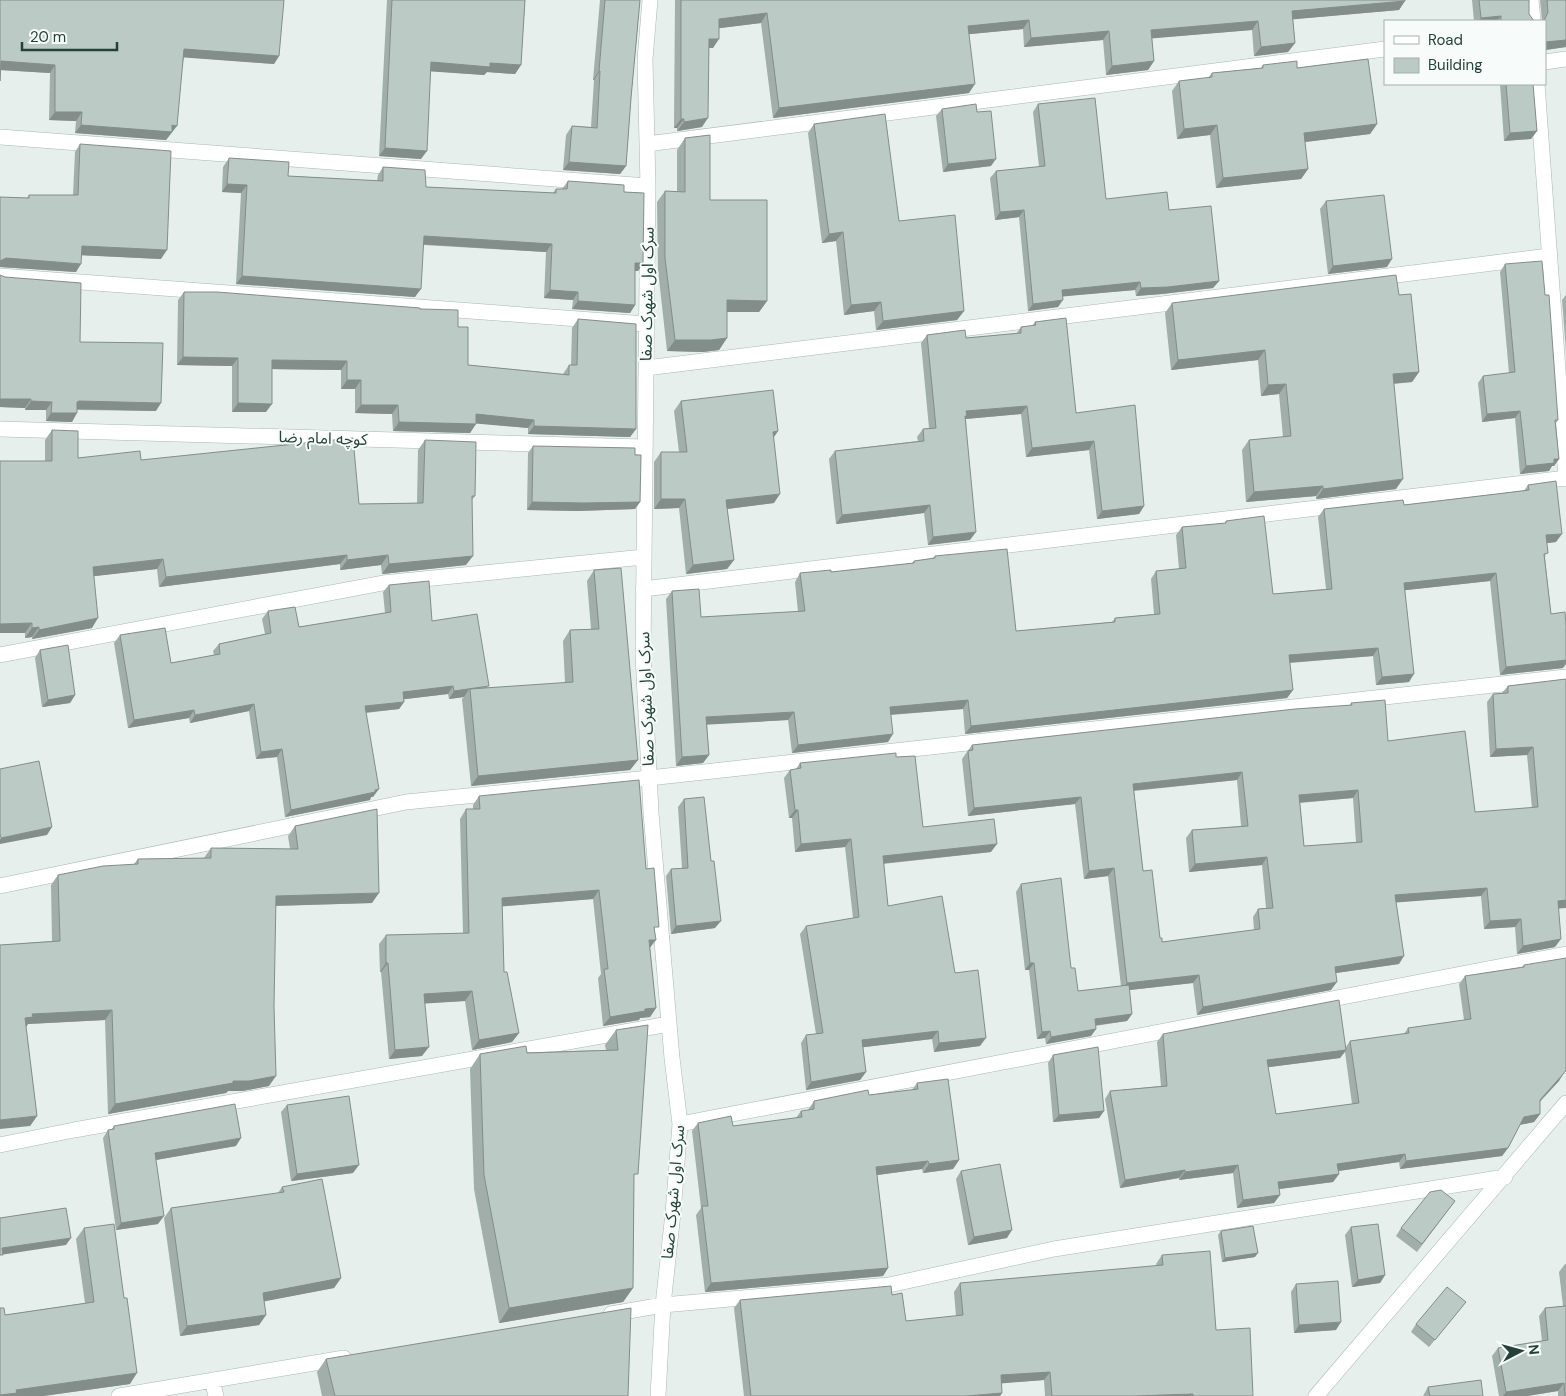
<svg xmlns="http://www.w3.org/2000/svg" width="1566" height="1396" font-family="'DM Sans','Noto Sans Arabic',sans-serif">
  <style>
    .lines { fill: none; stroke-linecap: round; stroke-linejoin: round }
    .minor-casing { stroke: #a8b8b2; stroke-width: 16 }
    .minor { stroke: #fff; stroke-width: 15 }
    .wall { fill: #a1aea9; fill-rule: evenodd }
    .shaded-wall { fill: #838d89 }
    .building { fill: #bbcac4; stroke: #838d89; fill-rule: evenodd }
    .labels { text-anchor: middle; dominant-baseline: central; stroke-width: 4; stroke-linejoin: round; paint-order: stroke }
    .street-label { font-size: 16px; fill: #24423a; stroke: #f7fbf9 }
  </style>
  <rect width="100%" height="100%" fill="#e6efeb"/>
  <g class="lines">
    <g class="minor-casing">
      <path id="minor" d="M650,0L645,59L648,186L643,655L651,813L672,1058L680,1124L673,1213L663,1305L658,1396
        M1531,0L1533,21
        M1545,62L1566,59
        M1537,84L1566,479
        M0,137L648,186
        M647,144L1385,49
        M0,276L646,324
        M646,368L1549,256
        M0,429L645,447
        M643,589L1566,478
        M0,655L383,583L644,557
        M0,886L406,802L649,778L1566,677
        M680,1124L1566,954
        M0,1145L74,1130L669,1024
        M611,1314L663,1305L889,1285L1054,1249L1505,1177
        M212,1380L216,1396
        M119,1396L344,1358
        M1316,1396L1566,1103"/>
    </g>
    <use href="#minor" class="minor"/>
  </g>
  <path class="wall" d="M0,0L279,56L274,64L184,57L171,134H170L166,140L75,133L76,121L49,120L50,73L1,70Z
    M387,0H525L521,65L515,74L487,72L484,75L431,71L421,159L379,156Z
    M600,0H640L631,98L626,166L620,174L563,170L566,135L572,126L591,127L594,80H593Z
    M675,0H1405L1399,10L1293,19L1295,43L1288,52L1254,56L1252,30L1152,38L1154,61L1148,70L1106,75L1103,40L1024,47L1023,29L969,34V93L773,118L761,23L719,28L713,48H709L702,127L677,131V128H674Z
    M1472,0H1529V14L1534,21H1536H1474Z
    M1540,0H1566V47L1545,50V21H1542Z
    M1263,65L1297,68L1377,124L1370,134L1305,142L1308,169L1301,179L1216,188L1210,135L1177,139L1172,91L1179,81L1208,78L1212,73L1261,68Z
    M1500,84H1533L1537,131L1531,139L1504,141Z
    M1038,104L1106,199L1169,210L1219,281L1213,288L1162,294L1136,296L1135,290L1063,296L1058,307L1028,311L1019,217L995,220L990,178L996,171L1039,167L1033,112Z
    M942,109L977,112L991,166L943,172L936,116Z
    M814,124L899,221L964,311L957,320L876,330L874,311L844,315L836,241L822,243L808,133Z
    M685,138L710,200L767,301L759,312H727V338L719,350L703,352L667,351L658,270L657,202L665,191H677V150Z
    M80,144L161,259L82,255L76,272L0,267V197L27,198L29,195H73L75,152Z
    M229,158L288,176L377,181L378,175L383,167L426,187L553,193L556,189H562L568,181L624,192L643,263L638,271H635V305L630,313L572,309L573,300L544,298L546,252L423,245L415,297L236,284L241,193L222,192L223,167Z
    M1326,201L1387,267L1328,274L1320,209Z
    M1505,264L1545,295L1558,420L1556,423L1559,459L1554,466H1552L1549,471L1520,474L1515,418L1482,422L1478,383L1483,376L1509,373L1500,272Z
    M184,292L420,309L458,327L468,365L563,374L569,365H571L572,328L578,319L636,429L630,437L528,434V428L476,423L470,433L393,431L392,414L355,413V389H341V370L272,369L266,412H232V366L177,365L178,300Z
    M1399,295L1419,372L1412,382L1394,384L1396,489L1316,499V496L1246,502L1242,450L1249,440L1283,437L1279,394L1261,396L1258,360L1171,370L1165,313L1172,303Z
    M1566,295V351L1562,300Z
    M1035,322L1076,413L1144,506L1139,514L1097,519L1089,450L1026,457L1021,414L966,419L970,540L928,545L924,513L836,524L829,459L835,451L918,441L917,437L923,429L929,428L921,343L927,335L966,338L1016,334L1021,327L1032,326Z
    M80,342L156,411L77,410L72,422L46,421V410H25V408L0,407Z
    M681,401L778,431L774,437V503L727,509L734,560L727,569L686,574L679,508L654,509V462L661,452H679L674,411Z
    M52,430L78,458L141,460L359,504L417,503L418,450L425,440L475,496L472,500L466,565L382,574L381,565L340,570V564L159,587L157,569L94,576L92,628L32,639V637L25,638V633H0V461H45V440Z
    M533,446L635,455L640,502L635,509L578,511L527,510L528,453Z
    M1528,485L1556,542L1547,543L1545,558L1551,614L1563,668L1500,675L1490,581L1405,590L1409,682L1376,685L1373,656L1290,663L1293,690L1287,698L965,734L963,709L891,715L888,742L792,753L788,720L707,724L709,755L703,763L676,766L666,599L672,591L701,617L798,612L795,582L800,573L831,572L912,563L914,561L933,558L935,556L1016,631L1112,622L1115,618L1154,614L1151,579L1156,571L1179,569L1176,535L1182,527L1225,523L1226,521L1273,594L1326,589L1318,517L1324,509L1404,505L1505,493L1524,491Z
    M594,570L638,760L630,770L471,786L462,699L464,697L449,699L448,694L404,699V702L399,709L366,713L373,797H371L370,800L285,817L277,757L256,759L249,711L190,723L189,718L128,728L114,643L120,635L171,663L214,655L213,651L219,644L265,634L262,619L268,611L299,627L385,613L383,592L389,585L432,621L488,688L565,683L563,641L570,630L591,629L587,581Z
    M40,650L75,695L70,703L42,707L35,658Z
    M1566,679L1558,908L1555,947L1517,954L1515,927L1484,929L1481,896L1396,902L1399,964L1336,973L1331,990L1197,1015L1193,983L1129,990L1132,1014L1127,1021L1095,1026L1096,1029L1091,1036L1046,1044L1045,1038L1037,1039L1029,970H1025L1016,892L1021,884L1071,968L1078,991L1121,986L1108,876L1084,879L1075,804L968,816L962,759L972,745L1350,705L1351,703L1388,741L1475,812L1532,808L1527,755L1490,757L1487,702L1493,694L1502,693L1508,686ZM1237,780L1241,826L1192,830L1186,838L1189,872L1262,865L1266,908L1258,909L1253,917L1254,930L1162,942L1160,938L1143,871L1134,791ZM1353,798L1356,842L1304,846L1300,803Z
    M896,757L923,827L991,852L883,864L888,906L955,973L980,1046L934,1052L932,1039L863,1047L866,1072L860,1080L806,1090L801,1043L806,1035L816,1034L800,934L806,926L853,918L845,847L795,852L792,818H789L784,778L790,770L796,769L800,763Z
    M479,796L646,869L655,932L650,948L656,1008L650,1017L640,1018L639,1020L603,1026L598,978L601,974L593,899L502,906L504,972L519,1033L512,1042L472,1050L465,1001L425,1003L422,1056L389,1059L381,972H380L379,944L386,935L463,933L460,819L466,809H473V805Z
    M684,799L711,861L715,928L671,934L666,876L671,869L682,868L678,807Z
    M295,826L372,903L275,906L269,1086L242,1091H228L226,1093L108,1114L105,1020L28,1024L26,1027L37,1116L30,1126L0,945L52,941L51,885L58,875L134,864L138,859L204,858L211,848L290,849L288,836Z
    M1524,965L1559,1081L1540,1102V1114L1534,1122L1520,1125L1508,1148L1502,1156L1400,1169L1399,1162L1338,1171L1339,1174L1333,1182L1279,1189L1280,1195L1274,1203L1237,1208L1233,1173L1179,1180V1178L1120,1188L1105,1099L1110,1091L1161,1086L1157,1042L1163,1034L1346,1047L1350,1041L1404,1034L1408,1028L1464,1020L1459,984L1465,976L1522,967ZM1345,1052L1352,1104L1276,1114L1268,1067L1340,1058Z
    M616,1030L634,1180L633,1288L623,1302L499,1323L474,1189L470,1069L480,1054L606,1050L605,1045Z
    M1053,1055L1104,1111L1099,1118L1053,1122L1048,1063Z
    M917,1083L959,1160L953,1169L923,1173L922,1169L877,1175L888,1268L883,1276L705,1292L696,1215L701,1208L692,1131L698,1123L733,1126L796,1118L801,1111L808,1110L814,1101L869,1095L912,1090Z
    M287,1105L353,1173L291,1181L281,1112Z
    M114,1126L236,1146L156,1160L158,1224L116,1230L103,1138L108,1130H111Z
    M961,1171L1007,1238L968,1245L956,1179Z
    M282,1187L341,1278L334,1288L264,1301L266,1315L259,1325L180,1336L164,1218L171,1208L278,1193Z
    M1455,1201L1417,1252L1396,1236L1401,1228Z
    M1351,1227L1385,1275L1380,1283L1352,1287L1345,1235Z
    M84,1228L130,1384L43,1396H0L5,1315L85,1303L76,1239Z
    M1221,1231L1255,1257L1222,1262L1218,1235Z
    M1162,1255L1216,1330L1253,1396H1045L1044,1380L1001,1383L1002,1393L1000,1396H744L734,1308L740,1300L892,1295L906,1321L956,1316L954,1292L960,1283L1157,1266L1156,1264Z
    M1565,1264H1566V1396H1558V1391L1527,1396H1499L1492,1356L1498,1348L1542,1341L1539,1316L1545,1308L1563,1306L1559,1272Z
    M1296,1284L1336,1330L1294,1333L1291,1292Z
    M1466,1302L1429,1347L1411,1332L1416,1324Z
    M326,1359L628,1396H322L317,1372Z
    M1428,1387L1483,1396H1423Z"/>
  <path class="shaded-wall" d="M1405,1L1399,10L1286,20L1292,11Z
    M767,13L761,23L713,29L719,19Z
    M1501,16L1497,21H1478L1481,18Z
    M1029,20L1023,29L961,35L968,26Z
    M1258,21L1252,30L1145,39L1151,30Z
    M1109,31L1103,40L1024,47L1031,38Z
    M709,39H719L713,48H702Z
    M1566,40V47L1545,50V42Z
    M1295,43L1288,52L1254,56L1261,47Z
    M184,49L279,56L274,64L178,57Z
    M1,61L55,65L50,73L0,70Z
    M1154,61L1148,70L1106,75L1112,66Z
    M431,62L490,63L521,65L515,74L487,72L484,75L425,71Z
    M599,71H600L594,80H593Z
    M975,84L969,93L773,118L779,108Z
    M55,112H82L76,121L49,120Z
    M708,118L702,127L677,131L684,122Z
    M681,119H684L677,128H674Z
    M1377,124L1370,134L1297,143L1304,133Z
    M81,125H172L177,126L166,140L75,133Z
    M1217,125L1210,135L1177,139L1184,129Z
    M1537,131L1531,139L1504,141L1510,133Z
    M385,148L427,151L421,159L379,156Z
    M996,159L991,166L943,172L948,164Z
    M569,162L626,166L620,174L563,170Z
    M1308,169L1301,179L1216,188L1223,178Z
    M227,184L247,185L241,193L222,192Z
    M1024,210L1019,217L995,220L1000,212Z
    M843,232L836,241L822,243L829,234Z
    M424,236L552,244L546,252L418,244Z
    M82,246L167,250L161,259L76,255Z
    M6,258L81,264L76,272L0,267V261Z
    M1392,259L1387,267L1328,274L1333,266Z
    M635,263H643L638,271H630Z
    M242,276L421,289L415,297L236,284Z
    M1219,281L1213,288L1162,294L1136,296L1141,288Z
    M1140,282L1135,290L1057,297L1062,290Z
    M550,290L578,292L573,300L544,298Z
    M727,300L767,301L759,312H719Z
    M1063,300L1058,307L1028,311L1033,304Z
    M578,301L635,305L630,313L572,309Z
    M881,302L874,311L844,315L851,305Z
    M964,311L957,320L876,330L883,321Z
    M727,338L719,350L703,352L667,351L675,340Z
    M1265,350L1258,360L1171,370L1178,360Z
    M183,357L238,358L232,366L177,365Z
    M272,360L347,361L341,370L266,369Z
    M1419,372L1412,382L1386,384L1393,374Z
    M347,380H361L355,389H341Z
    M1286,384L1279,394L1261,396L1268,385Z
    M0,399H31L25,408L0,407Z
    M31,401L52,402L46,410H25Z
    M79,401L161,403L156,411L73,409L77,402Z
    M238,403L272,404L266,412H232Z
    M361,405H398L392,414L355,413Z
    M1027,406L1021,414L965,419L966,411Z
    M1520,411L1515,418L1482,422L1487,414Z
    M51,413H77L72,422L46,421Z
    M476,414L534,420L528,428L470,423Z
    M399,422L476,424L470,433L393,431Z
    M534,426L636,429L630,437L528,434Z
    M778,431L771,441L773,432Z
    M1094,441L1089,450L1026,457L1032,448Z
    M1554,459H1559L1554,466H1552L1549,471L1520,474L1526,466Z
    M1403,479L1396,489L1316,499L1323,489Z
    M1323,486L1316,496L1246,502L1254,492Z
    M780,494L774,503L719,510L726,500Z
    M661,499H685L679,508L654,509Z
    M532,502H640L635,509L578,511L527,510Z
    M930,505L924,513L836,524L842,515Z
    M1144,506L1139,514L1097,519L1102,511Z
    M976,532L970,540L928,545L933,537Z
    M1562,534L1556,542L1540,544L1546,535Z
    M347,555L340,564L159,587L166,577Z
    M388,555L381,565L340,570L347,560Z
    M473,556L466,565L382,574L389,564Z
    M163,559L157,569L87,577L93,567Z
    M734,560L727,569L686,574L693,565Z
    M1496,573L1490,581L1398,591L1404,583Z
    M98,618L92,628L32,639L39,630Z
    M32,623L25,633H0V624Z
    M39,627L32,637L25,638L32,628Z
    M1378,648L1373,656L1284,663L1289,655Z
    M1566,660V664L1563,668L1500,675L1506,667Z
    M1414,674L1409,682L1376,685L1382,677Z
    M453,686L448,694L398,700L403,692Z
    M469,689L464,697L449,699L454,691Z
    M1293,690L1287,698L965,734L971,726Z
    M75,695L70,703L42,707L48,700Z
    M968,700L963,709L885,715L890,707Z
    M404,702L399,709L360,713L365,706Z
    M254,704L249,711L190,723L195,715Z
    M194,710L189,718L128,728L134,720Z
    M794,712L788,720L701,725L706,717Z
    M893,734L888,742L792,753L798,745Z
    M1533,747L1527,755L1490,757L1496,749Z
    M282,749L277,757L256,759L261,752Z
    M709,755L703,763L676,766L682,757Z
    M638,760L630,770L471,786L478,776Z
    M1242,772L1237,780L1128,791L1133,784Z
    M379,789L373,797H371L370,800L285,817L291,810Z
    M1358,790L1353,798L1293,803L1299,795Z
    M1081,797L1075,804L968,816L974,808Z
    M795,810H798L792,818H789Z
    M52,827L47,835L0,844V839L1,838Z
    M851,839L845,847L795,852L801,844Z
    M997,844L991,852L877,864L883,856Z
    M1267,857L1262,865L1189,872L1195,864Z
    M1114,868L1108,876L1084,879L1089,871Z
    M1487,888L1481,896L1390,903L1395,895Z
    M599,890L593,899L495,907L502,898Z
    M379,893L372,903L269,906L276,896Z
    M1566,900V908L1552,909L1558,901Z
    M1521,919L1515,927L1484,929L1490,921Z
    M721,921L715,928L671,934L676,926Z
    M1561,939L1555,947L1517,954L1523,946Z
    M649,940H656L649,949Z
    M1404,956L1399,964L1329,974L1335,967Z
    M386,963H388L381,972H380Z
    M1030,963H1034L1029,970H1025Z
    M1199,975L1193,983L1121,991L1127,983Z
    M1337,982L1331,990L1197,1015L1203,1007Z
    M472,991L465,1001L418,1004L424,994Z
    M656,1008L650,1017L640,1018L639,1020L603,1026L610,1017L645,1009Z
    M112,1010L105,1020L28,1024L26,1027L25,1018L32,1014Z
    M1132,1014L1127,1021L1090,1026L1095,1019Z
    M1096,1029L1091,1036L1046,1044L1051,1037Z
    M938,1031L932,1039L857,1048L862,1040Z
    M1050,1031L1045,1038L1037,1039L1042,1032Z
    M519,1033L512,1042L472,1050L479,1040Z
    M986,1038L980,1046L934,1052L939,1043Z
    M429,1047L422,1056L389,1059L395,1050Z
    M1346,1050L1340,1058L1262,1068L1267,1060Z
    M866,1072L860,1080L806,1090L811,1082Z
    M1564,1073L1559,1081L1534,1107L1540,1100Z
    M276,1076L269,1086L242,1091H228L226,1093L108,1114L115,1104L233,1081Z
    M1104,1111L1099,1118L1053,1122L1059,1115Z
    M1540,1114L1534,1122L1518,1125L1524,1117Z
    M37,1116L30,1126L0,1129V1120Z
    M241,1138L236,1146L150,1161L155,1153Z
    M1508,1148L1502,1156L1400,1169L1406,1161Z
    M1405,1154L1399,1162L1332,1172L1337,1164Z
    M959,1160L953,1169L923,1173L929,1164Z
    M928,1161L922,1169L870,1176L876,1167Z
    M359,1165L353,1173L291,1181L297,1174Z
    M1238,1165L1233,1173L1179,1180L1185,1172Z
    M1185,1170L1179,1178L1120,1188L1125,1180Z
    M1339,1174L1333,1182L1272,1190L1278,1182Z
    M1280,1195L1274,1203L1237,1208L1243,1200Z
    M164,1216L158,1224L116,1230L121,1223Z
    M1012,1230L1007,1238L968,1245L974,1237Z
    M71,1238L66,1245L0,1255L2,1248Z
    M1258,1253L1255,1257L1222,1262L1225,1258Z
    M888,1268L883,1276L705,1292L711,1283Z
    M1385,1275L1380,1283L1352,1287L1358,1280Z
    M341,1278L334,1288L256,1303L263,1293Z
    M633,1288L623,1302L499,1323L509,1308Z
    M266,1315L259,1325L180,1336L187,1326Z
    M1341,1322L1336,1330L1294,1333L1299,1325Z
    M1050,1372L1044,1380L995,1384L1001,1375Z
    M137,1373L130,1384L43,1396H0V1395L16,1390Z
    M1564,1383L1558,1391L1527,1396H1503L1506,1392Z
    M1002,1393L1000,1396H966Z
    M1193,1394L1191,1396H1133Z"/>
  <path class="building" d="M0,0H284L279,56L184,49L177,126L172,125V132L81,125L82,112H55V65L1,61L0,81Z
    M392,0H525L521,65L490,63V67L431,62L427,151L385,148Z
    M605,0H640L631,98L626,166L569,162L572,126L597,128L600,71H599Z
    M681,0H1405V1L1292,11L1295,43L1261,47L1258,21L1151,30L1154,61L1112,66L1109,31L1031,38L1029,20L968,26L975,84L779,108L767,13L719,19V39H709L708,118L684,122V119H681Z
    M1479,0H1529V14L1534,21H1536H1501V16L1481,18Z
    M1547,0H1566V40L1545,42V21H1542H1544L1548,12Z
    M1368,59L1377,124L1304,133L1308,169L1223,178L1217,125L1184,129L1179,81L1212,77V73L1263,68V65L1297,61V68Z
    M1506,84H1533L1537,131L1510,133Z
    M1095,98L1106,199L1167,192L1169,210L1211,206L1219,281L1168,287L1141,288L1140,282L1062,290L1063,300L1033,304L1024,210L1000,212L996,171L1045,166L1038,104Z
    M976,104L977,112L991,111L996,159L948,164L942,109Z
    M885,114L899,221L955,215L964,311L883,321L881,302L851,305L843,232L829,234L814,124Z
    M710,135V200H767V301L727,300V338L711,340H675L665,258V191L685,192V138Z
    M80,144L171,151L167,250L82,246L81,264L6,258L0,261V197L29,198V195H78Z
    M229,158L289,162L288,176L383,181V167L425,170L426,187L556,193V189H567L568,181L624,185V192L644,193L643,263H635V305L578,301V292L550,290L552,244L424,236L421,289L242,276L247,185L227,184Z
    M1384,195L1392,259L1333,266L1326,201Z
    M1542,261L1545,295H1549L1558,420H1555L1559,459H1554V463L1526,466L1520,411L1487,414L1483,376L1515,372L1505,264Z
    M0,275L5,277L81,283L80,342L163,343L161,403L79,401L77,402V413H51L52,402L31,401V399H0Z
    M1396,275L1399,295L1411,294L1419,372L1393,374L1403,479L1323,489V486L1254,492L1249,440L1291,436L1286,384L1268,385L1265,350L1178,360L1172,303Z
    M184,292H217L420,308V309L458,310V327H468V365L569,375V365H577L578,319L636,324V429L534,426V420L476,414V424L399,422L398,405H361V380H347V361L272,360V404L238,403V358L183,357Z
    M1066,318L1076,413L1135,405L1144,506L1102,511L1094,441L1032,448L1027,406L966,411L967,416H965L976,532L933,537L930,505L842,515L835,451L924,441L923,429L936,428L927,335L965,330L966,338L1021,333V327L1036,325L1035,322Z
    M773,390L778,431L773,432L780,494L726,500L734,560L693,565L685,499H661V452H687L681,401Z
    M52,430L78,431V458L140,451L141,460L353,438L359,504L423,503L425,440L476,442L475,496H472L473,556L389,564L388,555L347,560V555L166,577L163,559L93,567L98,618L39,630V627L32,628V623L0,624V461H52Z
    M533,446L635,448V455H641L640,502L583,503L532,502Z
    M1556,481L1562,534L1546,535L1548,553L1544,554L1551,614L1565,612L1566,627V660L1506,667L1496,573L1404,583L1414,674L1382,677L1378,648L1289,655L1293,690L971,726L968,700L890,707L893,734L798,745L794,712L706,717L709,755L682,757L672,591L699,589L701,617L805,611L800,573L831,570V572L914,563V561L935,558V556L1007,549L1016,631L1115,622V618L1160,614L1156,571L1186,568L1182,527L1226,523V521L1264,516L1273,594L1332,589L1324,509L1403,500L1404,505L1505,493L1529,490L1528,485Z
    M621,568L638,760L478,776L470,689L573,682L570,630L599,629L594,570Z
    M429,581L432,621L477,614L489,686L454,691L453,686L403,692L404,702L365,706L379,789L375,790V792L291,810L282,749L261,752L254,704L195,715L194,710L134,720L120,635L165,628L171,663L220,654L219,644L271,633L268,611L295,607L299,627L391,612L389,585Z
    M68,645L75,695L48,700L40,650Z
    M1566,679V900L1558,901L1561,939L1523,946L1521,919L1490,921L1487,888L1395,895L1404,956L1335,967L1337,982L1203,1007L1199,975L1127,983L1114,868L1089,871L1081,797L974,808L968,751L973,750L972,745L1295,709L1352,705L1351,703L1385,700L1388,741L1465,731L1475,812L1538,807L1533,747L1496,749L1493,694L1508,693V686ZM1242,772L1248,826L1192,830L1195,864L1267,857L1273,908L1258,909L1260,929L1162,942V938H1160L1152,870L1143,871L1133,784ZM1358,790L1362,842L1304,846L1299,795Z
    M896,753V757L915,756L923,827L994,819L997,844L883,856L888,906L942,896L955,973L978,970L986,1038L939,1043L938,1031L862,1040L866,1072L811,1082L806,1035L823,1033L806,926L859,917L851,839L801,844L798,810H795L790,770L801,768L800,763Z
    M39,761L52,827L1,838L0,834V769Z
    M639,780L646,869L654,868L659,927H654L656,940H649L656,1008L645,1009V1011L610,1017L604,969H608L599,890L502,898L504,972H507L519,1033L479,1040L472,991L424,994L429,1047L395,1050L388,963H386V935L469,933L466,809H480L479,796Z
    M704,797L711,861H714L721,921L676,926L671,869L688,868L684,799Z
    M377,809L379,893L276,896L274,1006L276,1076L249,1081H233V1083L115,1104L112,1010L32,1014L33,1017L25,1018L37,1116L0,1120V945L60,941L58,875L103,866L138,864V859L211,858V848L298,849L295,826Z
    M1061,878L1071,968H1075L1078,991L1129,985L1132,1014L1095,1019L1096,1029L1051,1037L1050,1031L1042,1032L1034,963H1030L1021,884Z
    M1566,958V1070L1564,1073L1540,1100V1114L1524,1117L1508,1148L1406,1161L1405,1154L1337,1164L1339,1174L1278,1182L1280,1195L1243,1200L1238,1165L1185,1172V1170L1125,1180L1110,1091L1167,1086L1163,1034L1339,1000L1346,1050L1267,1060L1276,1114L1359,1103L1350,1041L1409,1033L1408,1028L1471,1019L1465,976L1524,967V965Z
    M648,1025L638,1174H634L633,1288L509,1308L484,1175L480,1054L526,1046L527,1053L618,1050L616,1030Z
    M1098,1047L1104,1111L1059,1115L1053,1055Z
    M948,1079L959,1160L929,1164L928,1161L876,1167L888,1268L711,1283L702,1206H708L698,1123L731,1116L733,1126L802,1117L801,1111L814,1109V1101L868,1090L869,1095L918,1089L917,1083Z
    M349,1096L359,1165L297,1174L287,1105Z
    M235,1104L241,1138L155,1153L164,1216L121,1223L108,1130L114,1129V1126Z
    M1000,1164L1012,1230L974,1237L961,1171Z
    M322,1179L341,1278L263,1293L266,1315L187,1326L171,1208L284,1192L282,1187Z
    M1441,1190L1455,1201L1422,1244L1401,1228L1430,1192Z
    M66,1208L71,1238L2,1248L3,1255H0V1218Z
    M114,1224L124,1298H127L137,1373L16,1390L17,1393L0,1395V1308H4L5,1315L94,1302L84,1228Z
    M1378,1224L1385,1275L1358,1280L1351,1227Z
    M1253,1226L1258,1253L1225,1258L1221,1231Z
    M1210,1251L1216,1330L1250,1328L1253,1396H1193V1394L1133,1396H1052L1050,1372L1001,1375L1002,1393L966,1396H751L740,1300L891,1286L892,1295L902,1293L906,1321L963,1315L960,1283L1163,1265L1162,1255Z
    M1338,1281L1341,1322L1299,1325L1296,1284Z
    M1447,1287L1466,1302L1435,1340L1416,1324Z
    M1566,1306V1396H1565L1564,1383L1506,1392L1498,1348L1548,1340L1545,1308Z
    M631,1308L628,1396H335L326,1359Z
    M1481,1380L1483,1396H1430L1428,1387Z"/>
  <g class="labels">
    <g class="street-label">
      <text transform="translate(647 294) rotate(-89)">سرک اول شهرک صفا</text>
      <text transform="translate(323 438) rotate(2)">کوچه امام رضا</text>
      <text transform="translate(646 699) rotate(-92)">سرک اول شهرک صفا</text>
      <text transform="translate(673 1192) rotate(-85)">سرک اول شهرک صفا</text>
    </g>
  </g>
  <rect x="1384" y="20" width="162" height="65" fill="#f7fbf9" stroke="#a3b1ad"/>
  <rect x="1394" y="36" width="25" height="8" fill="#ffffff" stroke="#a3b1ad"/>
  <text x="1428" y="45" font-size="15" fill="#24423a">Road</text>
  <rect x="1394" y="58" width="25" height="15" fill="#bbcac4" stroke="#a3b1ad"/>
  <text x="1428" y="70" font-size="15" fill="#24423a">Building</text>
  <g transform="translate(1521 1351) rotate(84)" stroke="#f7fbf9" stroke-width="4" paint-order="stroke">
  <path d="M0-4L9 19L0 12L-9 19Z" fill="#24423a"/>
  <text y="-8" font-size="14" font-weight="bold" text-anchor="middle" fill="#24423a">N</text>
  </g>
  <path d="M22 42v8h95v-8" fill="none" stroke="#24423a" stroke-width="2.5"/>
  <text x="30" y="42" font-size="15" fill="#24423a" stroke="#f7fbf9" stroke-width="4" paint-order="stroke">20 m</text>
</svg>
